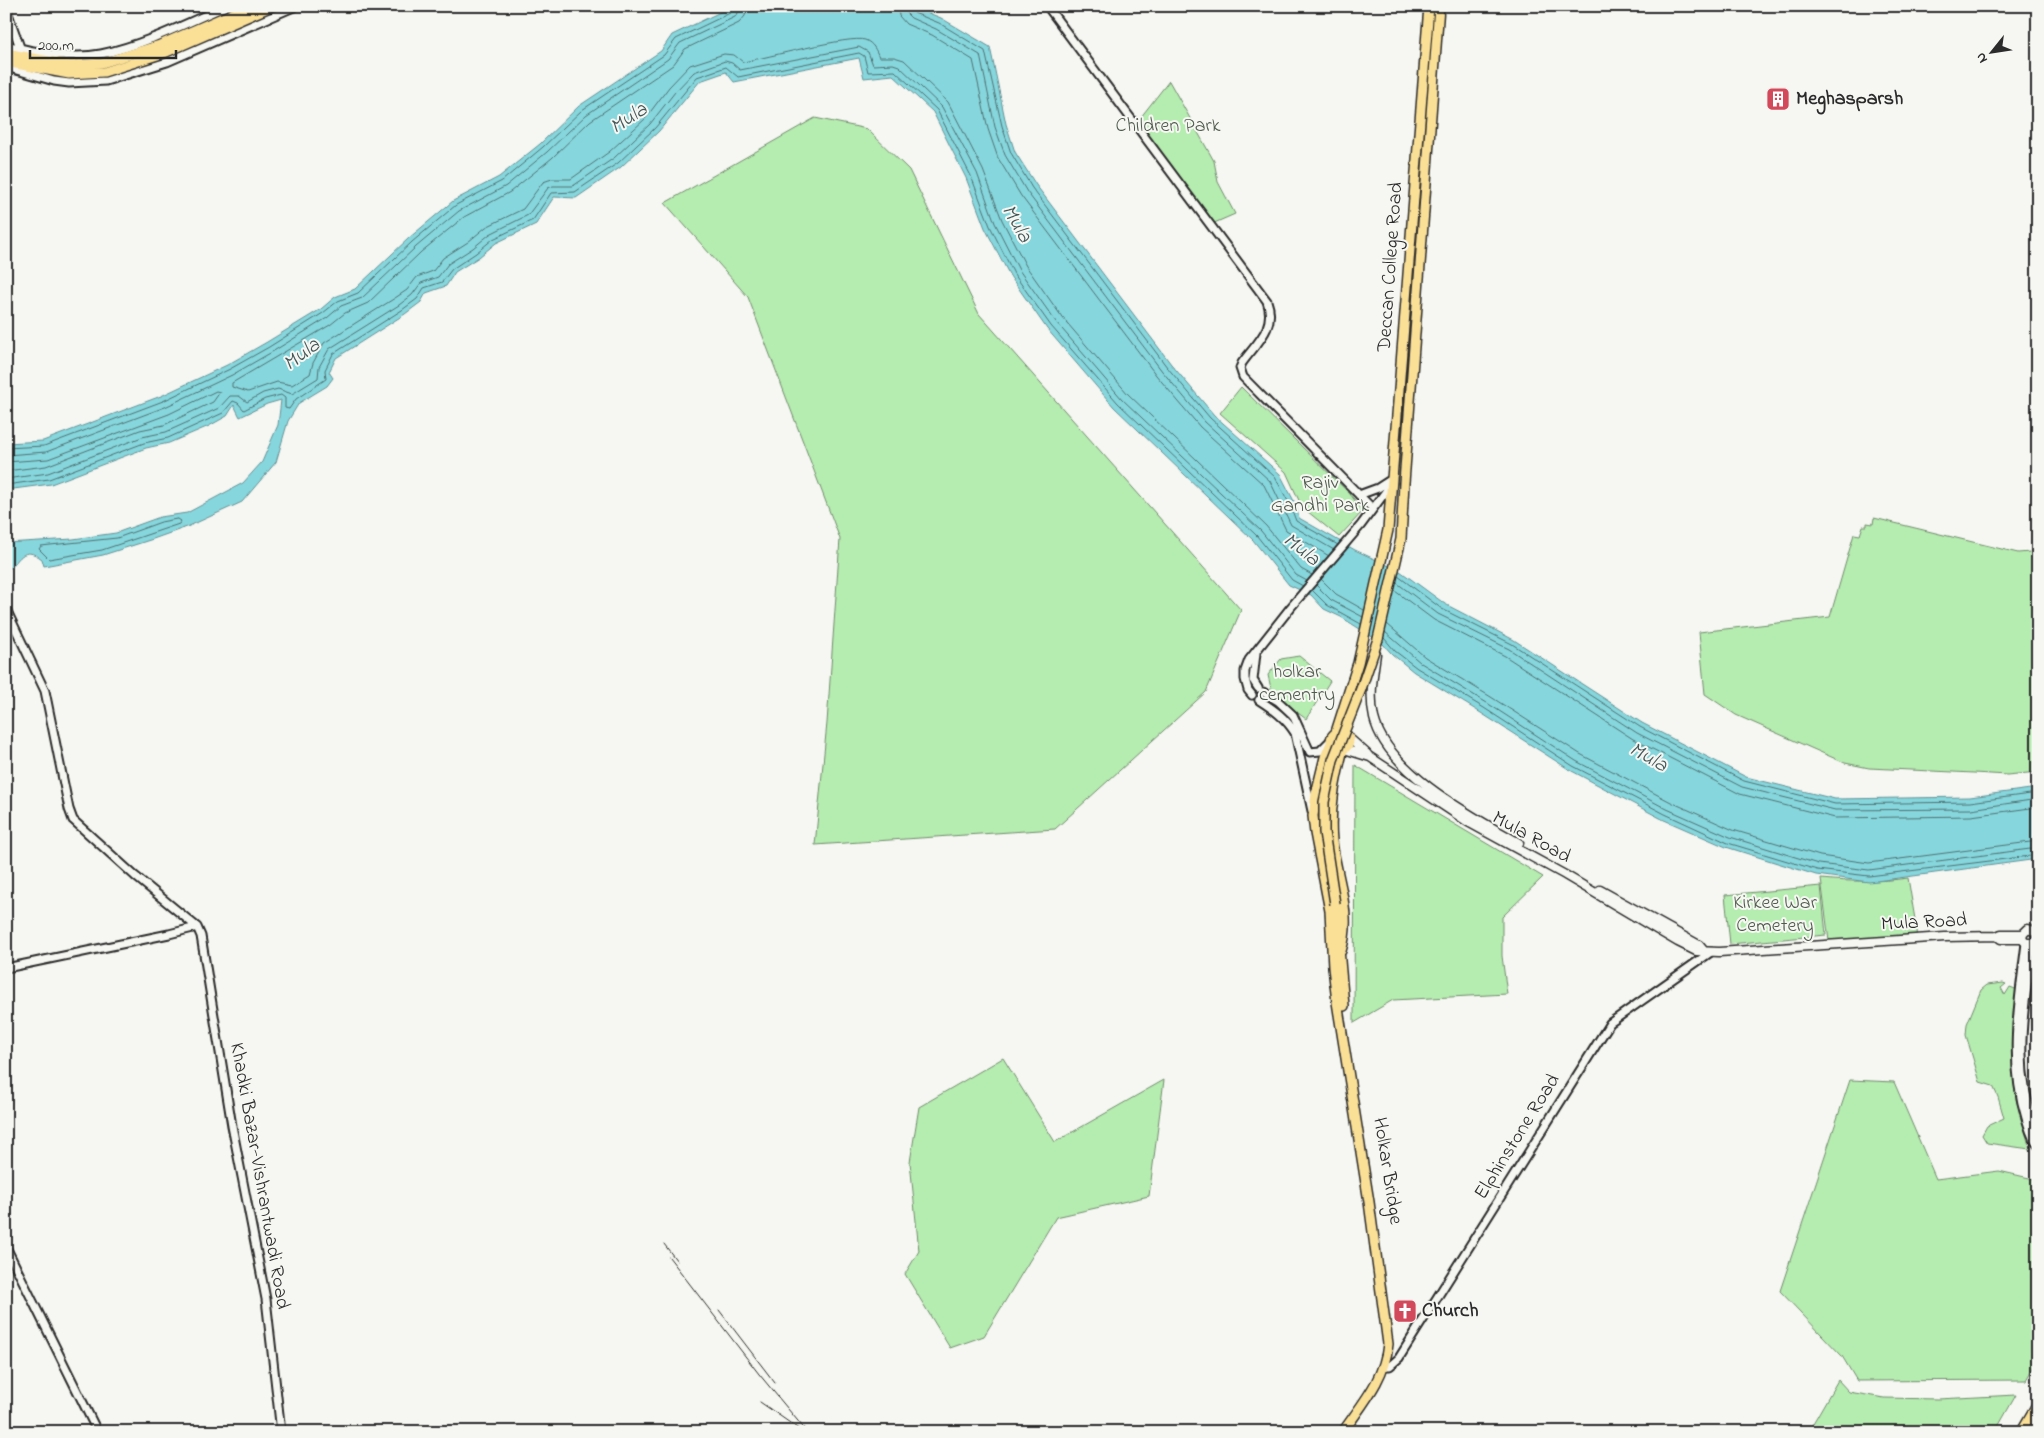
<svg xmlns="http://www.w3.org/2000/svg" width="2044" height="1438" font-family="'Indie Flower',sans-serif">
  <style>
    .green { fill: #b5ecaf; stroke: #708c6d }
    .water { fill: #86d7dd; stroke: #629296 }
    .lines { fill: none; stroke-linecap: round; stroke-linejoin: round }
    .shore { stroke: #4f7072; stroke-width: 1 }
    .tertiary-casing { stroke: #2b2b2b; stroke-width: 11 }
    .secondary-casing { stroke: #2b2b2b; stroke-width: 11 }
    .primary-casing { stroke: #2b2b2b; stroke-width: 12 }
    .trunk-casing { stroke: #2b2b2b; stroke-width: 12 }
    .tertiary { stroke: #f6f6f2; stroke-width: 7 }
    .secondary { stroke: #f6f6f2; stroke-width: 8 }
    .primary { stroke: #fadf96; stroke-width: 9 }
    .trunk { stroke: #fadf96; stroke-width: 9 }
    .rail { stroke: #2b2b2b; stroke-width: 1 }
    .primary-bridge-casing { stroke: #2b2b2b; stroke-width: 12; stroke-linecap: butt }
    .primary-bridge { stroke: #fadf96; stroke-width: 9 }
    .labels { text-anchor: middle; dominant-baseline: central; stroke-width: 4; stroke-linejoin: round; paint-order: stroke }
    .poi-label { font-size: 20px; font-weight: bold; fill: #2b2b2b; stroke: #f6f6f2; text-anchor: start }
    .park-label { font-size: 20px; fill: #4e5b4c; stroke: #f6f6f2 }
    .street-label { font-size: 20px; fill: #2b2b2b; stroke: #f6f6f2 }
    .water-label { font-size: 21px; font-style: italic; fill: #425658; stroke: #f6f6f2 }
  </style>
  <rect width="100%" height="100%" fill="#f6f6f2"/>
  <filter id="ink" filterUnits="userSpaceOnUse"><feTurbulence type="fractalNoise" baseFrequency=".02" numOctaves="2"/><feDisplacementMap in="SourceGraphic" scale="10" xChannelSelector="R" yChannelSelector="G"/><feConvolveMatrix kernelMatrix="1 2 1 2 8 2 1 2 1" color-interpolation-filters="sRGB"/></filter>
  <g filter="url(#ink)">
    <path class="green" d="M1169,81L1214,161L1218,182L1235,214L1212,224L1137,122Z
      M815,118L867,129L909,170L979,314L1241,610L1206,692L1055,829L815,845L827,723L840,539L748,297L665,203Z
      M1241,387L1350,494L1363,511L1339,537L1302,507L1286,472L1220,413Z
      M1874,518L2018,553L2030,552L2038,548V772L2007,775L1974,773L1869,768L1845,763L1736,715L1705,694L1699,632L1830,617L1854,534L1860,535L1863,526H1867V523L1873,524Z
      M1299,656L1330,681L1306,719L1272,693L1268,675L1281,659Z
      M1355,765L1543,877L1502,917V956L1507,994L1393,1000L1354,1023Z
      M1908,878L1918,937L1829,941L1821,879C1851,882 1879,882 1908,878Z
      M1821,886L1826,935L1730,944L1725,895Z
      M2003,983L2006,984L2001,988L2005,995L2010,987L2018,990L2012,1024L2016,1099L2030,1149L1987,1143L1982,1135L1987,1126L2004,1118L1998,1097L1993,1086L1980,1082L1966,1035L1967,1024L1981,990L1987,985Z
      M1003,1058L1055,1142L1164,1080L1149,1196L1056,1217L984,1336L950,1348L905,1274L919,1251L910,1162L919,1107Z
      M1850,1080L1894,1082L1936,1179L1999,1171L2038,1180V1359L2026,1380L1857,1381L1842,1356L1780,1291Z
      M1838,1380L1849,1392L1884,1398L1938,1399L2016,1395L1995,1432H1808Z"/>
    <path class="water" d="M733,6H911L941,18L990,47L1006,124L1015,152L1036,185L1171,364L1214,415L1280,474L1295,503L1299,518L1355,550L1400,571L1445,604L1514,640L1642,723L1746,777L1835,799L1970,797L2038,788V859L1869,882L1816,875L1726,847L1662,819L1570,770L1481,713L1414,672L1392,654L1382,643L1341,617L1324,609L1311,595L1289,585L1253,540L1114,407L1047,329L1010,276L985,228L966,178L933,112L893,75L864,78L859,58L734,82L726,72L700,81L659,131L621,167L576,198L554,197L536,224L496,243L479,257L455,272L446,286L426,293L421,302L405,314L336,358L329,372L333,378L327,386L299,403L288,421L276,462L242,502L187,527L153,539L103,555L44,566L42,559C22,544 20,561 6,572V543L73,539L116,533L160,517L187,513L243,483L262,462L278,425L281,400L267,404L240,417L234,405L227,416L209,426L169,443L146,448L51,484L6,490V443L43,441L161,396L227,365L267,342L321,309L335,297L355,289L409,238L453,201L499,177L540,144L579,106L661,51L672,35Z"/>
    <g class="lines">
      <path class="shore" d="M747,6L745,16L739,23L685,49L673,65L590,121L552,158L510,192L464,217L421,252L368,303L345,313L330,325L232,383V387L248,392L277,382L292,385L310,374L313,363L324,343L395,298L407,290L417,277L433,271L443,258L468,242L486,227L523,209L543,182L552,179H571L609,152L645,119L669,87L690,65L724,54L734,55L743,62C766,58 850,35 865,40C873,43 876,50 879,57H894L904,60L948,102L983,170L1002,220L1026,266L1062,317L1128,394L1266,526L1301,569L1312,575
        M898,6L899,16L906,24L932,35L973,60L988,129L998,158L1021,196L1156,375L1200,427L1264,485L1286,530L1329,556
        M905,6L906,13L911,18L936,29L980,55L995,127L1005,155L1027,192L1162,371L1205,422L1270,481L1291,525L1334,550
        M911,6L914,13L939,23L985,51L1002,126L1011,153L1032,188L1167,367L1210,418L1275,477L1290,505L1296,521L1338,545
        M6,448L44,446L163,401L230,369L269,347L323,313L338,301L358,293L412,242L456,205L502,181L543,147L582,110L664,55L676,39L730,13L733,6
        M6,455L46,452L165,407L232,375L272,352L327,318L341,306L362,298L416,247L459,211L506,186L547,152L586,115L668,59L680,43L735,17L738,13L740,6
        M6,462L48,459L169,414L216,391L220,392L213,402L164,425L140,430L46,466L6,471
        M6,479L48,473L142,437L166,432L219,408L230,396H239L247,402L263,393L278,389L292,394L318,378L319,367L329,349L399,305L412,295L421,283L438,277L448,264L473,248L490,234L528,215L548,188L553,186H573L614,158L650,124L675,92L694,72L725,61L732,63L740,70L859,47L868,52L873,65L893,64L899,66L942,107L977,173L995,223L1019,270L1056,322L1122,399L1261,531L1296,575L1307,581
        M6,485L49,479L144,443L168,438L223,413L233,401L238,403L244,410L265,399L281,395L285,398V408L289,409L296,399L326,379L325,370L333,354L402,310L417,299L424,288L442,282L452,269L476,253L493,239L533,220L551,193L575,192L618,163L655,128L697,77L726,67L738,77L859,53L864,56L868,72L895,71L937,110L971,176L990,226L1014,274L1051,326L1118,403L1257,536L1292,580L1303,586
        M178,519L181,521L179,524L102,550L49,559L39,549L41,546L117,538L161,522Z
        M1398,576L1442,609L1512,644L1640,727L1744,781L1835,804L1970,802L2038,793
        M1321,579L1336,594L1364,610
        M1397,583L1438,614L1509,649L1637,733L1742,787L1835,810L1971,809L2038,799
        M1316,585L1331,600L1363,617
        M1312,590L1327,605L1361,624
        M1395,591L1434,620L1505,656L1633,739L1740,794L1835,818L1971,816L2038,807
        M1387,624L1425,657L1491,697L1580,754L1671,802L1733,830L1820,856L1869,863L2038,841
        M1385,632L1421,663L1487,703L1576,761L1667,809L1730,837L1818,864L1869,870L2038,848
        M1384,638L1395,651L1417,668L1484,708L1573,766L1665,814L1728,843L1817,870L1869,876L2038,855"/>
      <g class="tertiary-casing">
        <path id="tertiary" d="M1047,6L1267,301C1277,328 1256,343 1242,363L1240,368L1243,377L1372,508
          M6,8L21,50
          M6,45C37,52 70,60 101,54C144,45 185,24 226,6
          M6,67L54,81L69,83L106,81L167,62L296,6
          M1359,495L1378,488L1392,479
          M6,609L45,691L69,809L73,820L135,876L197,927L201,936L232,1126L266,1299L281,1432
          M1256,653L1253,680L1258,688
          M1263,692L1278,701L1293,715L1310,752L1320,751L1331,740
          M1252,695L1248,690L1245,679V671L1249,660L1291,607L1361,525L1392,483
          M1259,700C1273,709 1286,718 1295,733L1312,811
          M2026,943C2019,1002 2008,1060 2026,1118C2029,1127 2031,1138 2038,1145
          M2033,943C2024,1013 2011,1066 2038,1135
          M6,968L169,934L197,927
          M6,1247L94,1425L96,1432
          M1384,1366H1390L1399,1358L1610,1023L1711,952"/>
      </g>
      <g class="secondary-casing">
        <path id="secondary" d="M1376,654C1373,675 1369,697 1374,718C1387,772 1473,817 1519,843
          M1349,738L1367,754
          M1344,749L1370,757L1468,822L1565,875L1678,942L1696,951L1719,952L1945,937L1997,936L2001,934H2023L2028,929L2036,932L2037,939L2033,943H2026L2022,939L2023,934
          M1600,890L1699,945L1704,951
          M1997,936L2001,939H2022"/>
      </g>
      <g class="primary-casing">
        <path id="primary" d="M6,53L70,65L102,63L160,45L250,6
          M6,62L69,74L104,72L164,53L272,6
          M1378,639L1401,539L1404,483L1439,6
          M1331 741a9 9 0 1 1 18 0a9 9 0 1 1-18 0Z
          M1336,732L1358,663L1388,530L1429,6
          M1331,743L1325,757L1316,794L1313,816L1315,833L1330,911L1333,967L1337,1002L1369,1202L1388,1344C1385,1379 1362,1404 1343,1432
          M1335,904L1344,1006
          M1341,951C1353,913 1336,878 1332,841C1329,809 1335,780 1343,749"/>
      </g>
      <g class="trunk-casing">
        <path id="trunk" d="M2021,1432L2038,1403
          M2029,1432L2038,1416"/>
      </g>
      <use href="#tertiary" class="tertiary"/>
      <use href="#secondary" class="secondary"/>
      <use href="#primary" class="primary"/>
      <use href="#trunk" class="trunk"/>
      <path class="rail" d="M664,1244L677,1261
        M669,1257L759,1374L807,1432
        M719,1310L775,1383
        M760,1402L803,1432"/>
      <g class="primary-bridge-casing">
        <path id="primary-bridge" d="M1335,904L1324,832V802L1333,760L1361,689L1378,639"/>
      </g>
      <use href="#primary-bridge" class="primary-bridge"/>
    </g>
  </g>
  <defs>
    <g id="building-square" transform="scale(1.25)"><rect x="-9" y="-9" width="18" height="18" rx="4" fill="#d1495b" stroke="#f6f6f2"/><path d="M-4-6H4V6H1V3H-1V6H-4ZM-2.5-4.3h1.7v1.8h-1.7ZM.8-4.3h1.7v1.8H.8ZM-2.5-1h1.7V.8h-1.7ZM.8-1h1.7V.8H.8Z" fill="#fff"/></g>
    <g id="church-square" transform="scale(1.25)"><rect x="-9" y="-9" width="18" height="18" rx="4" fill="#d1495b" stroke="#f6f6f2"/><path d="M-1.2-6h2.4v3.5h3.3v2.4h-3.3V6h-2.4V-.1h-3.3v-2.4h3.3Z" fill="#fff"/></g>
  </defs>
  <g fill-rule="evenodd">
    <use href="#building-square" x="1778" y="99"/>
    <use href="#church-square" x="1405" y="1311"/>
  </g>
  <g class="labels">
    <g class="poi-label">
      <text x="1796" y="99">Meghasparsh</text>
      <text x="1422" y="1311">Church</text>
    </g>
    <g class="park-label">
      <text x="1168" y="126">Children Park</text>
      <text x="1320" y="483">Rajiv<tspan x="1320" dy="23">Gandhi Park</tspan></text>
      <text x="1297" y="672">holkar<tspan x="1297" dy="23">cementry</tspan></text>
      <text x="1775" y="903">Kirkee War<tspan x="1775" dy="23">Cemetery</tspan></text>
    </g>
    <g class="street-label">
      <text transform="translate(1391 267) rotate(-86)">Deccan College Road</text>
      <text transform="translate(1531 838) rotate(29)">Mula Road</text>
      <text transform="translate(1924 923) rotate(-3)">Mula Road</text>
      <text transform="translate(1518 1137) rotate(-58)">Elphinstone Road</text>
      <text transform="translate(1387 1171) rotate(81)">Holkar Bridge</text>
      <text transform="translate(259 1176) rotate(80)">Khadki Bazar-Vishrantwadi Road</text>
    </g>
    <g class="water-label">
      <text transform="translate(629 119) rotate(-33)">Mula</text>
      <text transform="translate(1016 224) rotate(60)">Mula</text>
      <text transform="translate(302 355) rotate(-37)">Mula</text>
      <text transform="translate(1301 550) rotate(38)">Mula</text>
      <text transform="translate(1648 758) rotate(29)">Mula</text>
    </g>
  </g>
  <rect width="2044" height="1438" fill="none" stroke="#f6f6f2" stroke-width="25"/>
  <rect x="12" y="12" width="2019" height="1413" fill="none" stroke="#2b2b2b" stroke-width="2" filter="url(#ink)"/>
  <g transform="translate(1992 52) rotate(240)" stroke="#f6f6f2" stroke-width="4" paint-order="stroke">
  <path d="M0-4L9 19L0 12L-9 19Z" fill="#2b2b2b"/>
  <text y="-8" font-size="14" font-weight="bold" text-anchor="middle" fill="#2b2b2b">N</text>
  </g>
  <path d="M30 50v8h146v-8" fill="none" stroke="#2b2b2b" stroke-width="2.5"/>
  <text x="38" y="50" font-size="15" fill="#2b2b2b" stroke="#f6f6f2" stroke-width="4" paint-order="stroke">200 m</text>
</svg>
